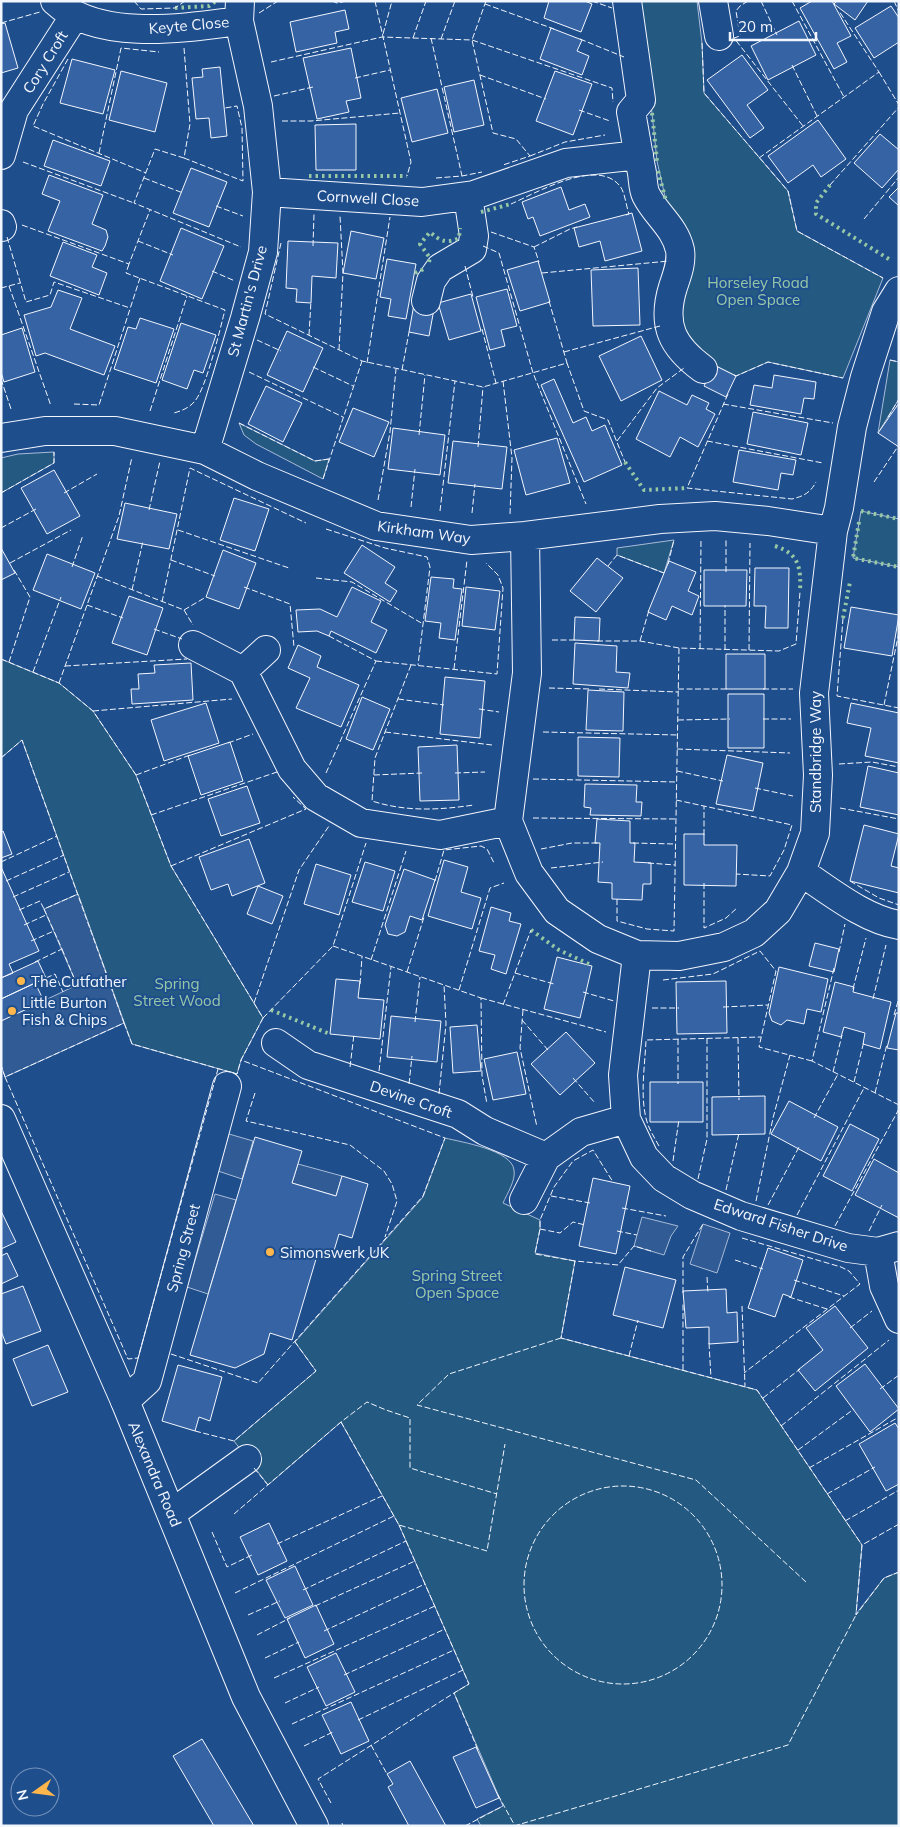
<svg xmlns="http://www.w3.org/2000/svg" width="900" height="1827" font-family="Mulish,sans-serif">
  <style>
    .green { fill: #245a82; stroke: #a8bbd7 }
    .parking { fill: #305b95; stroke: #a8bbd7 }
    .building { fill: #3563a3; stroke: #f2f6ff }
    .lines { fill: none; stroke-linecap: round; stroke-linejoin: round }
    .minor-casing { stroke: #f2f6ff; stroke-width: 30 }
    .major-casing { stroke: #f2f6ff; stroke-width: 30 }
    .minor { stroke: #1f4e8c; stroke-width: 28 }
    .major { stroke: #1f4e8c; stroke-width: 28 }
    .hedge { stroke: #97c8a6; stroke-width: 4; stroke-dasharray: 2.5 4; stroke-linecap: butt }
    .fence { stroke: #f2f6ff; stroke-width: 1; stroke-dasharray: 6 2.5; stroke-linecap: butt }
    .poi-dot { fill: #ffb74d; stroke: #1f4e8c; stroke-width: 2 }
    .labels { text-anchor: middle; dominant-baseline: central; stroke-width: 4; stroke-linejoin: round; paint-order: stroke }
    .street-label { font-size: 15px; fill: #f2f6ff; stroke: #1f4e8c }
    .park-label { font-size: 15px; fill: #97c8a6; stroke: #1f4e8c }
    .poi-label { font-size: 15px; fill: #f2f6ff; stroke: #1f4e8c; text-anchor: start }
  </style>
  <rect width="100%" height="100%" fill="#1f4e8c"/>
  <path class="green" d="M636,1H697L702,43L704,93L788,191L797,231L883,278L843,378L768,362L736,376L714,365L680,330L666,201L657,161L652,113Z
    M890,360L899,362V399L878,433Z
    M239,423L315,461L329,459L323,479L256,444L244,435Z
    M54,452V463L1,493V458L18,454Z
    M861,511L899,519V567L853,558Z
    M674,540L664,573L617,555V548Z
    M1,659L59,683L93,711L136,775L171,866L263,1018L241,1060L237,1074L132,1044L22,740L1,758Z
    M445,1138C461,1142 512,1150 514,1170C516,1180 507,1194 503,1203L540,1220V1229L535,1253L575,1261L561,1338L757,1390L862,1545L856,1614L884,1578L899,1572V1826H481L477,1819L503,1806L454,1693L469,1684L399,1525L341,1422L268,1485L234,1441L316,1371L295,1342L423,1197Z"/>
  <path class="parking" d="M78,894L124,1023L5,1077L1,1065V1021L77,985L44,909Z
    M229,1134L253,1141L242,1179L218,1171Z
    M298,1164L342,1176L336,1196L292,1183Z
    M215,1194L236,1200L208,1294L187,1287Z
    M642,1217L678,1226L671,1236L664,1255L634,1246Z
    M703,1224L730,1233L717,1273L690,1264Z"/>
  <path class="building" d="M549,1H585L592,4L581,32L544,18Z
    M812,1H832L851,36L837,43L847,62L834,69L800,8Z
    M837,1H868L855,20L834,4Z
    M891,6L899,18V42L874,58L855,28Z
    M345,10L349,29L335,32L337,43L296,52L290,22Z
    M799,21L816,55L768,80L751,46Z
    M5,23L18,68L1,73V24Z
    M551,28L582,40L577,51L589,56L582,75L540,59Z
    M351,48L361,98L346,101L349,112L317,119L303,58Z
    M742,55L768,90L747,105L764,128L750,138L707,80Z
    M72,59L115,70L103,114L60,103Z
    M220,67L227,136L211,138L209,118L196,119L192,78L203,77L202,69Z
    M121,71L167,83L155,132L109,120Z
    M555,71L592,84L573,135L536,121Z
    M474,80L484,125L454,132L444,87Z
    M437,89L448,133L412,142L401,98Z
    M818,120L846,159L821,177L813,165L788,183L768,156Z
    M356,124V170H316L315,125Z
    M880,134L899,150V169L882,188L854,163Z
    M53,140L110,161L101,186L44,166Z
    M191,168L227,182L209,227L173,213Z
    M49,175L103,195L92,224L106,230L108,237L105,246L102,251L48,231L60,201L42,194Z
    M561,187L569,210L585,204L590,217L540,236L533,217L528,219L522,202Z
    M899,187V206L889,197Z
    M632,213L642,251L605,261L600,241L579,247L574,228Z
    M181,228L224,246L202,299L160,281Z
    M351,231L384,238L376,279L343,273Z
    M288,241L338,243L336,278L312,276L311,303L296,302L297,289L286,288Z
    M63,242L97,255L92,267L107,273L99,295L50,276Z
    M387,259L416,264L406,319L388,316L391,299L380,297Z
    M538,261L550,302L520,311L507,270Z
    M638,268L640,325L593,326L591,270Z
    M507,289L517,326L501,330L505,346L490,350L476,297Z
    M58,290L82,298L70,329L115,346L104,375L45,353L36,356L24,315L51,307Z
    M471,294L481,331L449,340L438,303Z
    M414,304L434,309L429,336L409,332Z
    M140,318L174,329L156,383L114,369L128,327L136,329Z
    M181,323L216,335L203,373L194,370L187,389L162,380Z
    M22,328L35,372L4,382L1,372V335Z
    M287,331L323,348L303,392L267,375Z
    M641,336L662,380L621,401L599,356Z
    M714,365L736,376L726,397L704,386Z
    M774,375L816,382L814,399L804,398L801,414L750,405L754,385L772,388Z
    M554,379L573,423L586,417L592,431L605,425L622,465L584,482L541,385Z
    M266,386L302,403L283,442L248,424Z
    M659,391L687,405L692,395L709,403L706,409L715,414L698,447L680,437L670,457L636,439Z
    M899,403V447L878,433Z
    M353,408L389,422L374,457L339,442Z
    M753,412L808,423L801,455L747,444Z
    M393,428L445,435L440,475L388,469Z
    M557,438L570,483L526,495L514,450Z
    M453,441L507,447L502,489L448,483Z
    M739,450L796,460L793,475L781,473L778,490L733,482Z
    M54,470L80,516L47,534L21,488Z
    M234,498L269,509L255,551L220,540Z
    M125,503L177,514L169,549L117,539Z
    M362,545L395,567L385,583L397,591L390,602L344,573Z
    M1,548L15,573L1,580Z
    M223,550L256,563L239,609L206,597Z
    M47,554L95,573L81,609L33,590Z
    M597,558L623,578L596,612L570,591Z
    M669,561L696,572L688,591L699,596L692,615L672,606L666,620L648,612Z
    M755,568H789L788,628H765L766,606H754Z
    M704,570H747L746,606H704Z
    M431,577L454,579L453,588L462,589L455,640L439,638L441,623L425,621Z
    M352,587L381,601L371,622L387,630L376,653L331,631L329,636L317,631L298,632L296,610L320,609L337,617Z
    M466,587L500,591L495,630L462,626Z
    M129,596L163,608L147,655L112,643Z
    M851,607L899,615L892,656L844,648Z
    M575,617L600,618L599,641L574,640Z
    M575,643L617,646L616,672L630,673L628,688L573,684Z
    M298,645L321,656L317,667L359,685L341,727L296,708L310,678L288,668Z
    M726,654H765V689H726Z
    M191,663L193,700L132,704L131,689H139L138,674L155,673L154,665Z
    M445,677L485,681L480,738L440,734Z
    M588,690L624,692L623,731L586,730Z
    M728,694H764V748H728Z
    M362,697L390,709L373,750L346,739Z
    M206,703L219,743L164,761L151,720Z
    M851,703L899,713V763L865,756L871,728L847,723Z
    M578,737L620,738L619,777L578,776Z
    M230,742L243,781L201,795L188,756Z
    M457,745L459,800L420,801L418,747Z
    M727,755L763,763L753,811L716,804Z
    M868,766L899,773V815L860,807Z
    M585,784L637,785L636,802H642L641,816L590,815L591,808L584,807Z
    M247,786L260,823L221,836L208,799Z
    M597,819L630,821V843H635L634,862L651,863V884H643L642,900L612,899V883L598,882L600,843H595Z
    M864,825L899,834L891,866L899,868V893L850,881Z
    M3,831L12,854L1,858V832Z
    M684,834H704V845H737L736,886L684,885Z
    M249,839L265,883L232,896L228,884L211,890L199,857Z
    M444,860L468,867L461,892L481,898L472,929L428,916Z
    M365,862L395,871L383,911L352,902Z
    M316,864L351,875L339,915L304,904Z
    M1,867L39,951L9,964L13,973L1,978Z
    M404,869L435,880L422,920L410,916L405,932L397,936L388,934L385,925Z
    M258,886L283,896L272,924L247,914Z
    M491,907L511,913L509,921L521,924L506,974L491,969L495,955L479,951Z
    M815,943L839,949L834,972L809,966Z
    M557,957L592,966L580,1018L544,1009Z
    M38,961L46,978L1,999V978Z
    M779,967L828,979L821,1012L807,1009L804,1024L787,1020L781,1025L772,1021L769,1013Z
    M336,979L360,981L358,998L384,1000L380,1039L330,1034Z
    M726,981L727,1033L677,1034L676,982Z
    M835,982L854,987L853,992L891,1002L880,1049L863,1044L865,1033L844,1027L841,1037L823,1032Z
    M35,983L44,1001L1,1021V999Z
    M896,1013H899V1050L887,1048Z
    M391,1016L441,1021L437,1062L387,1057Z
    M477,1025L481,1071L453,1073L450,1027Z
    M566,1032L595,1063L560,1095L531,1064Z
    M517,1052L526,1094L493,1100L484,1059Z
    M650,1082H703V1122H650Z
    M765,1096V1134L712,1135V1097Z
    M789,1101L838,1127L821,1161L771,1134Z
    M850,1124L879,1139L852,1191L823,1176Z
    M255,1137L302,1151L292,1183L336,1196L342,1176L368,1184L352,1238L339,1234L333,1254L319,1249L292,1340L270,1333L264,1354L235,1368L190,1355Z
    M874,1159L899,1173V1218L855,1195Z
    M593,1178L630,1186L616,1254L579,1246Z
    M1,1211L16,1242L1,1249Z
    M768,1248L803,1260L791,1297L783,1294L775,1317L748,1308Z
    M7,1253L18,1276L1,1284V1256Z
    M625,1267L676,1280L663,1328L613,1315Z
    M23,1286L41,1331L6,1344L1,1331V1294Z
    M726,1289L727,1313L737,1312L738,1342L709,1344V1327L686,1328L683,1291Z
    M835,1306L868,1348L815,1391L798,1370L823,1350L806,1328Z
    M48,1345L68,1392L32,1406L13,1359Z
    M865,1364L899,1409L870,1432L836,1386Z
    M178,1365L222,1377L210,1421L199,1417L195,1431L162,1421Z
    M895,1423L899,1429V1484L886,1491L859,1444Z
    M269,1523L287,1561L258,1575L240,1537Z
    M295,1566L313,1605L285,1618L266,1580Z
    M316,1605L334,1644L305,1658L287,1619Z
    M336,1653L355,1692L326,1706L307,1667Z
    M351,1702L369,1741L341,1754L322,1715Z
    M202,1739L254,1826H214L173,1756Z
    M476,1747L499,1798L476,1808L453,1757Z
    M410,1761L446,1826H409L388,1787L393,1784L387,1774Z"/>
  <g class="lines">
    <g class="minor-casing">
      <path id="minor" d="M55,1C99,42 185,28 239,21
        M627,1L641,100L631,112C635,133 638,153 642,173C643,180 643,189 646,195C656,215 675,227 680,250C682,263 677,275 673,287C661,326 673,347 703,369
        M713,1L719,36
        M1,155L14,110L75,15
        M267,192L422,202L474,195L566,163L639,155
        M1,224L2,227
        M426,301L431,281L440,268L472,249L474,236L468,196
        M1,438L45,431H115L205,450L257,476L376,526L471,540L525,536L660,519L715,516L768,521L833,531
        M205,450L245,318L263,252L267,192L258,106L239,21L240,1
        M525,536L527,673L508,821L529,873L557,911L598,939L637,955L679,956L724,947L754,933L778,911L801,872L815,833L818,775L814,693L833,531L839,508L852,427L865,377L886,312L899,291
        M193,645L243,671
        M266,650L243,671L292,769L316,797L361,823L440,835L508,821
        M801,872C830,891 864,919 899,925
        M637,955L623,1075L626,1119L644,1157L664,1178L692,1195L741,1216L848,1248L878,1252L899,1246
        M276,1043L308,1065L458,1114L485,1131L546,1157
        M524,1200L546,1157L581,1132L626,1119
        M878,1252L884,1286L899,1319
        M125,1401L147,1381L227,1086
        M172,1513L247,1459"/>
    </g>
    <g class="major-casing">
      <path id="major" d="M1,1119L125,1401L246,1697L314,1826"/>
    </g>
    <use href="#minor" class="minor"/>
    <use href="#major" class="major"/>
    <path class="hedge" d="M175,8L209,6L216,1
      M652,113L657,161
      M658,171L666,201
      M309,176H407
      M830,185L816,203V214L892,261
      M481,212L511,204
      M429,262L430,258L420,244L430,232C440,241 447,244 459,238L460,228
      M415,273L426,268
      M625,462L644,490L687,488
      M861,511L899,519
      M859,522L853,558L899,567
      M775,546C800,554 801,569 800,592
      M843,618L850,582
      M531,930L559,950L591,965
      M271,1010L330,1034"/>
    <path class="fence" d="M134,1L141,9L175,8L185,1
      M332,1L337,3L347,1
      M375,1L411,162L407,176
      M486,1L472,40L493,133L516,139L530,156L503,165
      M592,1L612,8
      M748,1L740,6L736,11L740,36L734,38L803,126
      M761,1L777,35
      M792,1L844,97
      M894,1L899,12
      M485,4L554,29
      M259,13L278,1
      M1,23L40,12
      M383,34L392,1
      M413,38L426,1
      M431,38L462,176
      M441,39L455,1
      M580,39L624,57
      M702,43L704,93L788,191L797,231L883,278
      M184,48L190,124L184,158L155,149L134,203L241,247
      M68,59L43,104L33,126L146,173
      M271,62L382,37L472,40L612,88L613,102
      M792,65L817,116
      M879,72L899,105
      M480,75L546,99
      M355,78L390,70
      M274,96L313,87
      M579,110L610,121
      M282,121H311L400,113
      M99,153L121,48L159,52
      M530,156L565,142L605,135
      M184,158L243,181L242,128L237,106L225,108
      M759,158L879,72L839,11
      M23,162L134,203
      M144,178L183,193
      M436,178L462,176L482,172
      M830,185L899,107
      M511,204C536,193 596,158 619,185C625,191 626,206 629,214L626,215
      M216,206L243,216
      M864,219L899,177
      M22,225L129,264L150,210
      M491,232L534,247L539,262
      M7,237L26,302L50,295L54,282L130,308
      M138,241L173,255
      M281,243L265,314L362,361L483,387L567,363L584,411L608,420L625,462
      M313,246L314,214
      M483,246L499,253L533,373L586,504
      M534,247L570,229L577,227
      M129,264L126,273L225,310C220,329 206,390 194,402C189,408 181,411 174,413
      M465,266L473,297
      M212,271L235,281
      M542,273L669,261
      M9,286L51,406
      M1,288L20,283
      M549,301L567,363
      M482,329L496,383
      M309,335L311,301
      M257,340L281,351
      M339,350L343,273L340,216
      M564,352L660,326
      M890,360L899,362
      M367,363L390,217
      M313,367L353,386
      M402,370L409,332
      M249,372L343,417
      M734,375L736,376L768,362L843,378
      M1,379L11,409
      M503,381L512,458L510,515
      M728,394L687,488L792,499C804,496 810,493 816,482
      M74,404L99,405L140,278
      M723,404L833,423
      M150,411L187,296
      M888,417L899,399
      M239,423L315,461L329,459
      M419,435L425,375
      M617,441L657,388L684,368
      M707,441L823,463
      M478,447L483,387
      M323,479L362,361
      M874,482L899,445
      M1,493L54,463V452
      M64,493L97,474
      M378,500L390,432L396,369
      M411,507L415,469
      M149,510L160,461
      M440,511L455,381
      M472,513L475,484
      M1,528L36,509
      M326,529L385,548L427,557L430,567L418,665
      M178,530L289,568
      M171,560L215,576
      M10,563L71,530
      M668,564L674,540
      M608,566L617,555L664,573
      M72,567L83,535
      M726,572V540
      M97,576L184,610L193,625
      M316,578L352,582L423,624
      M244,587L290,604L294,647
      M132,590L143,541
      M162,602L190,468L306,523
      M87,605L123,618
      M184,610L206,597
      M843,618L837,696L899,708
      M154,629L182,639
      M552,640H577
      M597,641H640L679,648L779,651L796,644L800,592
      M640,641L649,610
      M700,649L701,539
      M725,650V605
      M749,650L750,543
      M1,659L59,683L93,711L136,775L171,866L263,1018L241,1060L445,1138L423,1196L258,1383L171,1354
      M376,661L497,674L503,588L498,575L486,563
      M9,662L30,597L14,570
      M411,665L375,758L372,801C406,812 439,810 474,805
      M65,666L187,659
      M454,669L467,560
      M33,672L61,597
      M59,683L119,516L132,457
      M549,688L591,689
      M599,689L678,692
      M678,689H728
      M763,689H793
      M398,699L444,705
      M884,705L899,632
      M479,709L499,712
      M93,711L232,699
      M763,719H791
      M678,720L730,719
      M385,732L492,745
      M543,732L678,735
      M228,743L253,734
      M677,749L790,753
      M1,758L22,740L124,1023L5,1077L1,1065
      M839,764L872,762L899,767
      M677,771L723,781
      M326,773L376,661L327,635
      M455,773L485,772
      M136,775L190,755
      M374,775L422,773
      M533,779L677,782
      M755,788L793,796
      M676,800L792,825L784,850L770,876L736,874
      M840,808L899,819
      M151,815L277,772
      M533,818L676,819
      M704,835V806
      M633,843L675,844
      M541,849L572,843H598
      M1,862L57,836
      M648,863L675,865
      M171,866L306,809L293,797
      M551,868L603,862
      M6,881L64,855
      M435,881L444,850L481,846L487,849L494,863
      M850,881L879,898L899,905
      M704,883V928L726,918L737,908
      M13,897L69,872
      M617,899V921L647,929L674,931L679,648
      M19,910L40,901L44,909
      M24,925L46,915
      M31,941L54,931
      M333,946L481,998L482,1076L487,1104
      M62,949L77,985
      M839,952L845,924
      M371,960L406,851
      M35,962L62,949L44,909L78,894
      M834,968L812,1061L899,1105
      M407,972L424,917
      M515,973L554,984
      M46,978L55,974L63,992
      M663,980L713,974L760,951L776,971L759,1047L812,1061
      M360,984L362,957
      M853,989L866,938
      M459,990L490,888L504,883
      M583,992L614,1001
      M481,998L606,1032
      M873,999L886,945
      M254,1003L299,870L329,826
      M503,1005L531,930
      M723,1007L768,1005
      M652,1008H679
      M523,1010L520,1048L537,1127
      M894,1015L899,998
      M263,1018L333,946L366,843
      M522,1020L548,1050
      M415,1022L420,977
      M124,1023L132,1044L237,1074L241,1060
      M738,1038L739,1100
      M678,1039V1084
      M350,1067L354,1034
      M379,1071L391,967
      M833,1072L842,1035
      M5,1077L128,1359L138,1358L218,1069
      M573,1078L595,1103
      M854,1082L864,1041
      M409,1084L412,1056
      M255,1093L246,1121L350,1145L384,1171L392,1184L397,1201L385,1237
      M875,1093L887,1044
      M439,1094L446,1024L444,985
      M814,1118L838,1074
      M659,1146C655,1139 651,1132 648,1125C639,1099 645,1067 646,1040L761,1037
      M673,1161L679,1119
      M698,1179L707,1139V1038
      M726,1190L739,1133
      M551,1196L590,1203
      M756,1201L773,1118L790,1055
      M768,1205L799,1147
      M622,1208L666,1216
      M797,1215L864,1088
      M835,1226L899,1109
      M540,1229L560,1233L573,1222L585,1225
      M617,1231L637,1235
      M869,1231L882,1205
      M742,1238L841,1267L849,1271L860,1284L744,1373
      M651,1251L634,1246L618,1265L575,1261L561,1338L757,1390L862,1545
      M735,1260L763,1269
      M575,1261L535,1254L540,1229V1220L554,1187L573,1161L593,1150L613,1182
      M707,1277L708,1293
      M794,1280L844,1296
      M683,1293V1257L703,1224
      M789,1297L827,1309
      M742,1306L745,1386
      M850,1328L872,1311
      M561,1338L449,1374L417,1405L696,1480L806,1582
      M709,1343L711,1378
      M629,1356L638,1320
      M683,1370V1303
      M880,1389L899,1375
      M763,1398L800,1369
      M341,1422L399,1525L487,1551L505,1444
      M781,1426L889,1340
      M195,1431L234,1441L316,1371L295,1342
      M798,1450L854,1409
      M254,1468L268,1485
      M809,1468L899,1417
      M524 1585a99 99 0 1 1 198 0a99 99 0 1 1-198 0Z
      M827,1494L875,1467
      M234,1514L341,1422L367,1402L386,1410L410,1418V1468L497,1494
      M845,1521L899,1490
      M899,1524L862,1545L856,1615L884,1578L899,1572
      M399,1525L469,1684L454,1693L478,1750
      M212,1532L227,1567L252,1555
      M277,1544L382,1496
      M303,1590L406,1541
      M235,1593L394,1516
      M315,1606L415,1561
      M248,1615L280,1601
      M324,1631L425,1584
      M257,1635L290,1618
      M265,1658L299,1642
      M344,1675L445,1629
      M274,1678L435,1606
      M285,1703L319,1687
      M358,1720L463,1670
      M292,1724L454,1650
      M371,1745L387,1774
      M304,1746L333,1732
      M498,1795L515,1826
      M331,1803L318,1779L454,1693
      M342,1823L343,1826
      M465,1826L503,1806
      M514,1826L788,1745L856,1615"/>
  </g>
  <g class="poi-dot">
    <circle cx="21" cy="981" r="5"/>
    <circle cx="12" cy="1011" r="5"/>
    <circle cx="270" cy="1252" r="5"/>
  </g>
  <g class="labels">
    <g class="street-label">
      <text transform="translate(189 25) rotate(-5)">Keyte Close</text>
      <text transform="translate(45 62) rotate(-58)">Cory Croft</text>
      <text transform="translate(368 198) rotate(3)">Cornwell Close</text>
      <text transform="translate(247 301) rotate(-75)">St Martin's Drive</text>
      <text transform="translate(424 532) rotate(8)">Kirkham Way</text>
      <text transform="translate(815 752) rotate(-90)">Standbridge Way</text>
      <text transform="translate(411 1099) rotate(19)">Devine Croft</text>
      <text transform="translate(781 1225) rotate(18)">Edward Fisher Drive</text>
      <text transform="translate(183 1248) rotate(-75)">Spring Street</text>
      <text transform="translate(155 1474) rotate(67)">Alexandra Road</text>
    </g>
    <g class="park-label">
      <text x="758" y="282">Horseley Road<tspan x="758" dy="17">Open Space</tspan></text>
      <text x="177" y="983">Spring<tspan x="177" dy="17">Street Wood</tspan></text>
      <text x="457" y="1275">Spring Street<tspan x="457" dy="17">Open Space</tspan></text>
    </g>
    <g class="poi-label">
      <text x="31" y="981">The Cutfather</text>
      <text x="22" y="1002">Little Burton<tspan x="22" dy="17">Fish &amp; Chips</tspan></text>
      <text x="280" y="1252">Simonswerk UK</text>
    </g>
  </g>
  <rect width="900" height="1827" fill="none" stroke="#f2f6ff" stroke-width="5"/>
  <g transform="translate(35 1792) rotate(256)"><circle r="24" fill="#1f4e8c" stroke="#7391ba"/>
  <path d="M0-4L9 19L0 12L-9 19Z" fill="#ffb74d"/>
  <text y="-8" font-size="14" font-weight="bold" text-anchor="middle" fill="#f2f6ff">N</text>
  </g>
  <path d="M730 32v8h86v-8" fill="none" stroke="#f2f6ff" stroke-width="2.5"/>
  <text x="738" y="32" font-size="15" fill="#f2f6ff" stroke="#1f4e8c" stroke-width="4" paint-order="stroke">20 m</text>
</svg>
